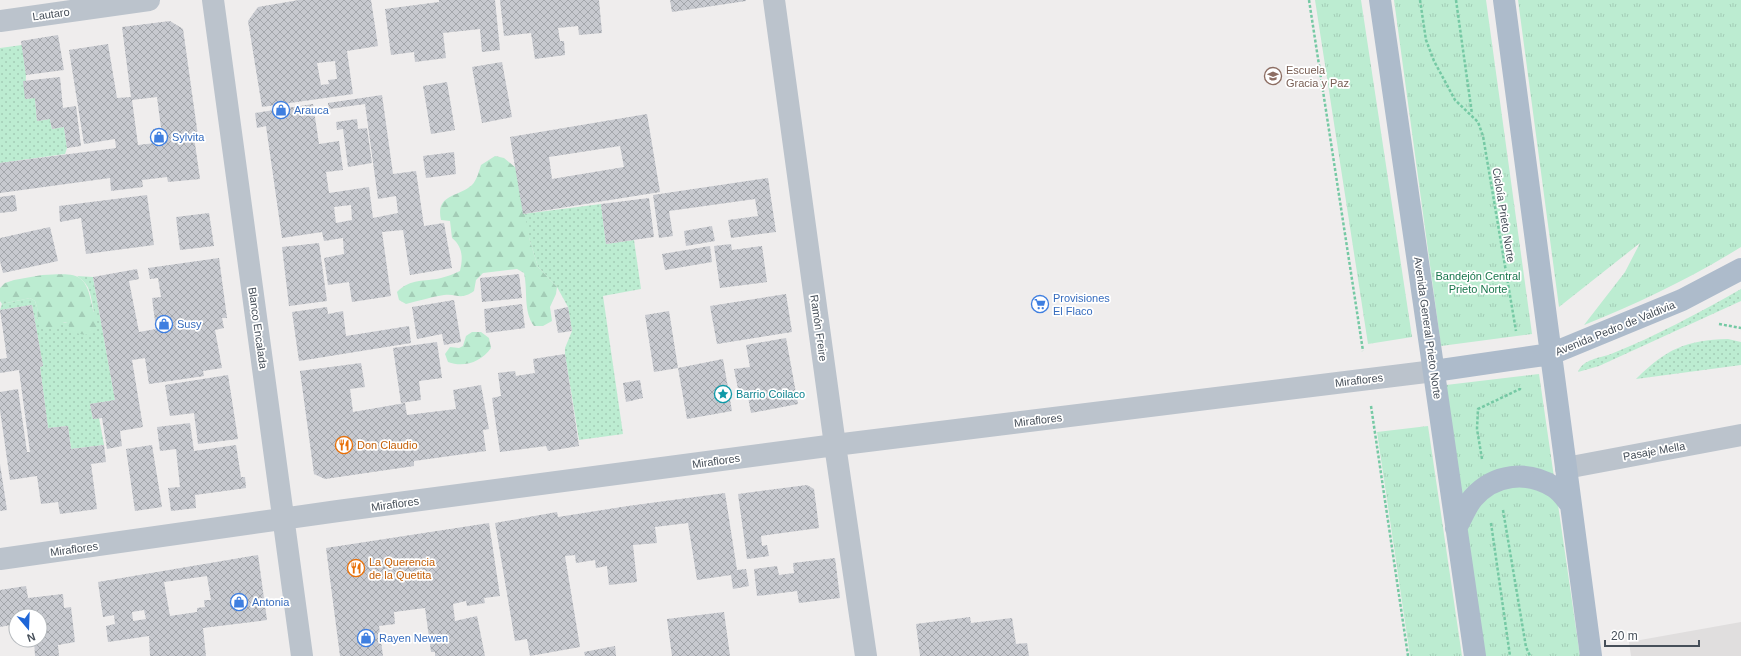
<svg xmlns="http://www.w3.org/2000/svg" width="1741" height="656" font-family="Arial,sans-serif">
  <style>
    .education { fill: #e0dede }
    .grass { fill: url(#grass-dots) }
    .forest { fill: url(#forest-firs) }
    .park { fill: url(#park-tufts) }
    .building { fill: url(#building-cross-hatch); fill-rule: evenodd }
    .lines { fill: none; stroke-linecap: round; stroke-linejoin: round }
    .path { stroke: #75c9a4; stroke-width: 2.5; stroke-dasharray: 3 2; stroke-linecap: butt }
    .minor { stroke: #bbc3cc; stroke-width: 22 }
    .major { stroke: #adbbcb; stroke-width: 22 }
    .labels { text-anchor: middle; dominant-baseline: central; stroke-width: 3.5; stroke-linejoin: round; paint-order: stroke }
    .street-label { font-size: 11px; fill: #464f59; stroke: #fff }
    .education-label { font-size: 11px; fill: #785e54; stroke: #fff; text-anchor: start }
    .shop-label { font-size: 11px; fill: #366cbe; stroke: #fff; text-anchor: start }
    .park-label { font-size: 11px; fill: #1a774d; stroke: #fff }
    .culture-label { font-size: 11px; fill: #0d838f; stroke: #fff; text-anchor: start }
    .food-label { font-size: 11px; fill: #c56008; stroke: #fff; text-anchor: start }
  </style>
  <defs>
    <pattern id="grass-dots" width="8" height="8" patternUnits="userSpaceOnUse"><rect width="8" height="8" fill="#bcecd1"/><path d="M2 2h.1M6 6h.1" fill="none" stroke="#a3ccb6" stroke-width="1.8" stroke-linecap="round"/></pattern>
    <pattern id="forest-firs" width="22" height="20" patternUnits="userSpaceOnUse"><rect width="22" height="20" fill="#bcecd1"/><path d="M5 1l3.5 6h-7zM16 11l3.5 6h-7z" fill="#a3ccb6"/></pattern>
    <pattern id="park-tufts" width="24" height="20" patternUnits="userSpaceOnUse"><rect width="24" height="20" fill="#bcecd1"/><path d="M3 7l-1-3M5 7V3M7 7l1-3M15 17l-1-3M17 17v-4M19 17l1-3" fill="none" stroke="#a3ccb6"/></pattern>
    <pattern id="building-cross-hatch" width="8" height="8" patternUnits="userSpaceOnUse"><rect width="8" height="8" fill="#c7c9cf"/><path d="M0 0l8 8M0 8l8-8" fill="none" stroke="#a3a6ab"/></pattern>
  </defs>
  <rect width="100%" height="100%" fill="#efeded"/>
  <path class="education" d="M1741,622V656H1631L1629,642Z"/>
  <path class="grass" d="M22,45L26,75L25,99L35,98L37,121L50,119L52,129L64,127L67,148L65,154L0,163V48Z
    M601,204L606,244L634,240L641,289L603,296L623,434L579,440L565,354V348L572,331L568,307L557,287L538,267L530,241L523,214Z
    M77,276L93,277L115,400L90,404L93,419L99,418L104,445L71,449L68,426L48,428L40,367L43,366L32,305L0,310L2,304L30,298L35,301L37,307L38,322L68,323L94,312C90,296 92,286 77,276Z
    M1741,289V301L1599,366L1578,372C1583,359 1600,358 1611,354C1656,336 1699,313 1741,289Z
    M1728,339L1741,342V365L1636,379C1666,349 1686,340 1728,339Z"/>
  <path class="forest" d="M495,156L504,158L516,168L530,241L538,267L557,287L556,294L550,307L552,321L543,326H534C523,311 528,291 524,273L517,269L483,273L476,280L474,291C460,301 457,293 444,295C431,297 418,301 406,304L399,300L397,292C411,278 424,282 441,278C448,276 454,274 460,271C463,258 463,247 452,238L450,221L441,220C435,194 459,197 472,185C477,180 479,171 481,165Z
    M42,275C74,274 86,270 92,306C94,313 97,320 98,327C88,338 83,335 70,331L68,323C62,321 59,325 55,329L43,327L38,322L37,307L35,301L30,298L2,304L0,301V288L5,283L14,280Z
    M472,332H481L489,338L491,348C481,362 464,368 448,362L445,354L450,347L459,348L463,346L466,336Z"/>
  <path class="park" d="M1315,0H1361L1412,337L1368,344Z
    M1394,0H1486L1532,334L1441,346Z
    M1518,0H1741V247C1691,278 1639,303 1584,325L1625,272L1640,243L1559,307Z
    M1539,374L1580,656H1483L1446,385Z
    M1428,426L1462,656H1410L1377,432Z"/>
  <path class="building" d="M299,0H371L378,46L347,51L353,94L262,107L248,21L258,7ZM335,61L337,79L328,80L329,84L321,85L317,63Z
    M439,0H495L500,50L482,52L480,29L443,33L446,58L415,62L414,52L391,55L385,9L439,2Z
    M500,0H599L602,33L579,35L578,26L558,28L560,41H564L565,55L535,59L531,33L504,36Z
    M670,0H746V1L672,12Z
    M170,21L183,29L198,136L194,137L200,179L168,182L167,177L142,180L143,187L111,191L110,178L0,193V163L116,148L115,139L84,144L69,50L108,44L117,98L131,97L122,27ZM157,97L161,128L153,129L155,143L138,145L132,100Z
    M58,35L64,70L26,75L21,41Z
    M502,62L512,117L482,123L472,67Z
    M60,77L63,108L76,106L81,146L67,148L64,127L52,129L50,119L37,121L35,98L25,99L23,81Z
    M447,82L455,130L431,134L423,86Z
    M382,95L393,174L416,171L424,226L444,223L452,268L410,275L403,230L382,232L391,296L352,302L349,282L328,285L324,258L344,254L343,238L324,241L322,232L282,238L266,126L257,128L255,113L313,104L319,144L339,141L343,170L326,172L329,193L369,187L373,218L398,213L396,196L378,199L365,104L329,109L328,103ZM351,205L352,220L336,223L334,207Z
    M647,114L660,192L523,214L510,137ZM620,146L624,167L552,179L549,157Z
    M357,119L358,129L367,128L372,163L348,167L343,129L337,130L336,122Z
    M454,152L456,174L426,178L423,156Z
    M768,178L776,232L731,238L728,220L758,216L755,199L669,211L673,236L659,238L653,195Z
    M15,195L17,211L0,213V197Z
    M147,195L154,245L86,254L81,218L60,222L59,206Z
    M649,198L654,237L606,244L601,204Z
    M209,213L214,246L180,250L176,217Z
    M712,226L715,241L686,246L684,231Z
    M50,227L58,261L3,273L0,261V238Z
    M319,243L327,301L289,306L282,247Z
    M731,244L732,250L762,246L767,282L720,288L714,246Z
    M710,246L712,262L665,270L662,254Z
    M219,258L227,318H222L224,328L215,330L222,368L203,371L204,376L149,384L145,358L132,360L143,427L120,431L122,446L107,449L102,418L93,419L90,404L115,400L93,277L137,269L139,279L129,281L139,332L156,329L152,298L161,297L158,278L150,279L148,268Z
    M519,274L522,298L482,302L480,278Z
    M786,294L792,332L717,344L710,306Z
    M454,300L461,342L444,345L442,334L417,339L412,307Z
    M522,304L525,328L486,333L484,309Z
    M32,305L43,366L40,367L48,428L68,426L71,449L104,445L106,462L91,464L97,509L60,514L58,502L41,504L37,476L10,480L0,410V392L18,389L27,452H30L19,370L0,373V359L7,358L0,310Z
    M327,307L328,314L343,311L346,336L409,326L411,343L299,361L292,312Z
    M568,307L572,331L558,333L554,310Z
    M669,311L678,368L654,372L645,315Z
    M786,338L798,404L751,413L748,397L740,399L734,369L750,367L746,345Z
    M437,342L442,378L419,381L421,400L401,403L393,348Z
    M565,354L579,446L548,451L546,446L500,452L492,398L501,396L498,373L515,371L516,376L535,373L533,359Z
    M723,359L732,411L687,419L678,368Z
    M361,363L365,387L350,389L353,412L405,403L407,415L456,409L453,390L481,385L489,429L483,430L486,451L414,461V466L325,479L314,474L300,371Z
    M228,375L238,439L198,444L194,413L170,416L165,385Z
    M640,380L643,398L626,402L623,383Z
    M190,423L194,451L236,445L241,477H245L246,488L195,495L196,508L171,511L168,488L180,487L176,449L160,451L157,427Z
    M152,445L162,507L135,511L126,449Z
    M0,464L7,510L0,511Z
    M807,485L814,489L819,528L761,536L762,546L767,545L769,556L747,559L738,494Z
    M725,493L737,570L746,569L749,586L733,589L731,575L697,580L688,523L655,527L657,543L633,545L637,582L609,585L607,566L596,568L595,560L576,563L575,555L565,556L580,647L530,656L527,639L515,641L495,523L557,512L558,517L628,506Z
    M489,523L500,596L484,598L485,603L467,606L466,601L453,604L455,621L477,616L485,656H435V652H431L425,608L394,612L395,624L379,626L383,656H340L326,548Z
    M258,555L267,620L203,628L206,656H150L149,636L108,642L106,626L115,624L114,615L103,617L98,582ZM207,576L211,600H204L205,607L197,608V612L170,616L164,582ZM144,610L146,619L133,621L132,612Z
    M835,558L840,598L799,603L797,591L757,596L754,569L777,566L779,575L794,573L793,563Z
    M26,586L28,598L63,594L64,608L71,607L75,642L58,645L59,656H35L34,640H40V616H16V624L0,627V590Z
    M724,612L730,656H672L667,619Z
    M970,617L971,623L1012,618L1016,644L1027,643L1029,656H920L916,624Z
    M615,646L616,656H585L584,652Z"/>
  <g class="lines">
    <path class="path" d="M1309,0L1363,351
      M1420,0L1426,40L1434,61L1455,100L1478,122L1483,136L1516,331
      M1456,0L1472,114
      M1719,324L1741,328
      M1371,406L1408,656
      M1482,459L1477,429L1478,409L1520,389V387
      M1503,510L1526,647L1530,656
      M1491,523L1510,656"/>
    <path class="minor" d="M213,0L302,656
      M774,0L835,445L866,656
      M0,21L149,0
      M1566,468L1741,435
      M0,559L338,511L835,445L1434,371"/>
    <path class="major" d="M1380,0L1475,656
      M1504,0L1591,656
      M1434,371L1551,354L1682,300L1741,269
      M1456,528C1462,518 1466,506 1473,498C1494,474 1527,470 1554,487C1561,491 1566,499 1571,505"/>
  </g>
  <defs>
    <g id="school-ring" transform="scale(0.9)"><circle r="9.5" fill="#fff" stroke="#8d6e63" stroke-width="1.5"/><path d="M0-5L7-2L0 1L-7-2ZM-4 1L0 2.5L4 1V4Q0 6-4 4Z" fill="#8d6e63"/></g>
    <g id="shop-ring" transform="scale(0.9)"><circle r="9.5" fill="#fff" stroke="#3f7fe0" stroke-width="1.5"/><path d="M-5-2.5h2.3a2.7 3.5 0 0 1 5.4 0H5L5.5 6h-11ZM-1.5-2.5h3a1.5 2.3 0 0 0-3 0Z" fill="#3f7fe0"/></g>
    <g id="supermarket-ring" transform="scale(0.9)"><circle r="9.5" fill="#fff" stroke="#3f7fe0" stroke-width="1.5"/><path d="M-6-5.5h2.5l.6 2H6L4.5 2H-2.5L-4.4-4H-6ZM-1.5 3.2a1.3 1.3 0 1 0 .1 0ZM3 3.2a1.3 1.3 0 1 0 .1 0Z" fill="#3f7fe0"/></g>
    <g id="sight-ring" transform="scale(0.9)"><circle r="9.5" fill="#fff" stroke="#0f9aa8" stroke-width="1.5"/><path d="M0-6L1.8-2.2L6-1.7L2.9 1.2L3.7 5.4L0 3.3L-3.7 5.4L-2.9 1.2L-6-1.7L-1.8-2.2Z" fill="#0f9aa8"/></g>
    <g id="restaurant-ring" transform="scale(0.9)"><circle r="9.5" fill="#fff" stroke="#e8710a" stroke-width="1.5"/><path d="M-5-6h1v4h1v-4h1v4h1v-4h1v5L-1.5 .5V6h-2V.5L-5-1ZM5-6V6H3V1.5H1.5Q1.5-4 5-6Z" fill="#e8710a"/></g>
  </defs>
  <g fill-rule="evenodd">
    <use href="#school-ring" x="1273" y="76"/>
    <use href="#shop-ring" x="281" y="110"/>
    <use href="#shop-ring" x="159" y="137"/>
    <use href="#supermarket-ring" x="1040" y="304"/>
    <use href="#shop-ring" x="164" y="324"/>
    <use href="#sight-ring" x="723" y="394"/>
    <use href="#restaurant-ring" x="344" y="445"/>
    <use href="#restaurant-ring" x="356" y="568"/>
    <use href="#shop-ring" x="239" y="602"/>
    <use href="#shop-ring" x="366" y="638"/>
  </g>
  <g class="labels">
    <g class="street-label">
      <text transform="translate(51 14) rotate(-8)">Lautaro</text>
      <text transform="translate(1504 215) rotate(81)">Cicloía Prieto Norte</text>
      <text transform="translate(258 328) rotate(82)">Blanco Encalada</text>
      <text transform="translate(819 328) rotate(82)">Ramón Freire</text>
      <text transform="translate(1428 328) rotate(82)">Avenida General Prieto Norte</text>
      <text transform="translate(1615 328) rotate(-22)">Avenida Pedro de Valdivia</text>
      <text transform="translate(1359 380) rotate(-7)">Miraflores</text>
      <text transform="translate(1038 420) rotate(-7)">Miraflores</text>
      <text transform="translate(1654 451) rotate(-10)">Pasaje Mella</text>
      <text transform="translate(716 461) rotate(-8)">Miraflores</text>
      <text transform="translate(395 504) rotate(-8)">Miraflores</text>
      <text transform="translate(74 549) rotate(-8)">Miraflores</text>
    </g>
    <g class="education-label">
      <text x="1286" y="70">Escuela<tspan x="1286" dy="13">Gracia y Paz</tspan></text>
    </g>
    <g class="shop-label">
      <text x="294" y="110">Arauca</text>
      <text x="172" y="137">Sylvita</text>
      <text x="1053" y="298">Provisiones<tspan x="1053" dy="13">El Flaco</tspan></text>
      <text x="177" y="324">Susy</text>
      <text x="252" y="602">Antonia</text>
      <text x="379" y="638">Rayen Newen</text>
    </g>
    <g class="park-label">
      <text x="1478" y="276">Bandejón Central<tspan x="1478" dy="13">Prieto Norte</tspan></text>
    </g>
    <g class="culture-label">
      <text x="736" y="394">Barrio Coilaco</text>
    </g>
    <g class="food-label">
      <text x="357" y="445">Don Claudio</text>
      <text x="369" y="562">La Querencia<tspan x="369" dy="13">de la Quetita</tspan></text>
    </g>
  </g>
  <g transform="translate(28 628) rotate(161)"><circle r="19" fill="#ffffff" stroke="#b5b9bd"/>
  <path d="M0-3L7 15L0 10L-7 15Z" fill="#1f66d7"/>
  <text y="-6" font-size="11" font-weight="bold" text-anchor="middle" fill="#464f59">N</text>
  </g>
  <path d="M1605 640v6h94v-6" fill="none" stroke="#464f59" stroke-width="2"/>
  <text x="1611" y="640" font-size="12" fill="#464f59" stroke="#ffffff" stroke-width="3" paint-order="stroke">20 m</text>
</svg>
